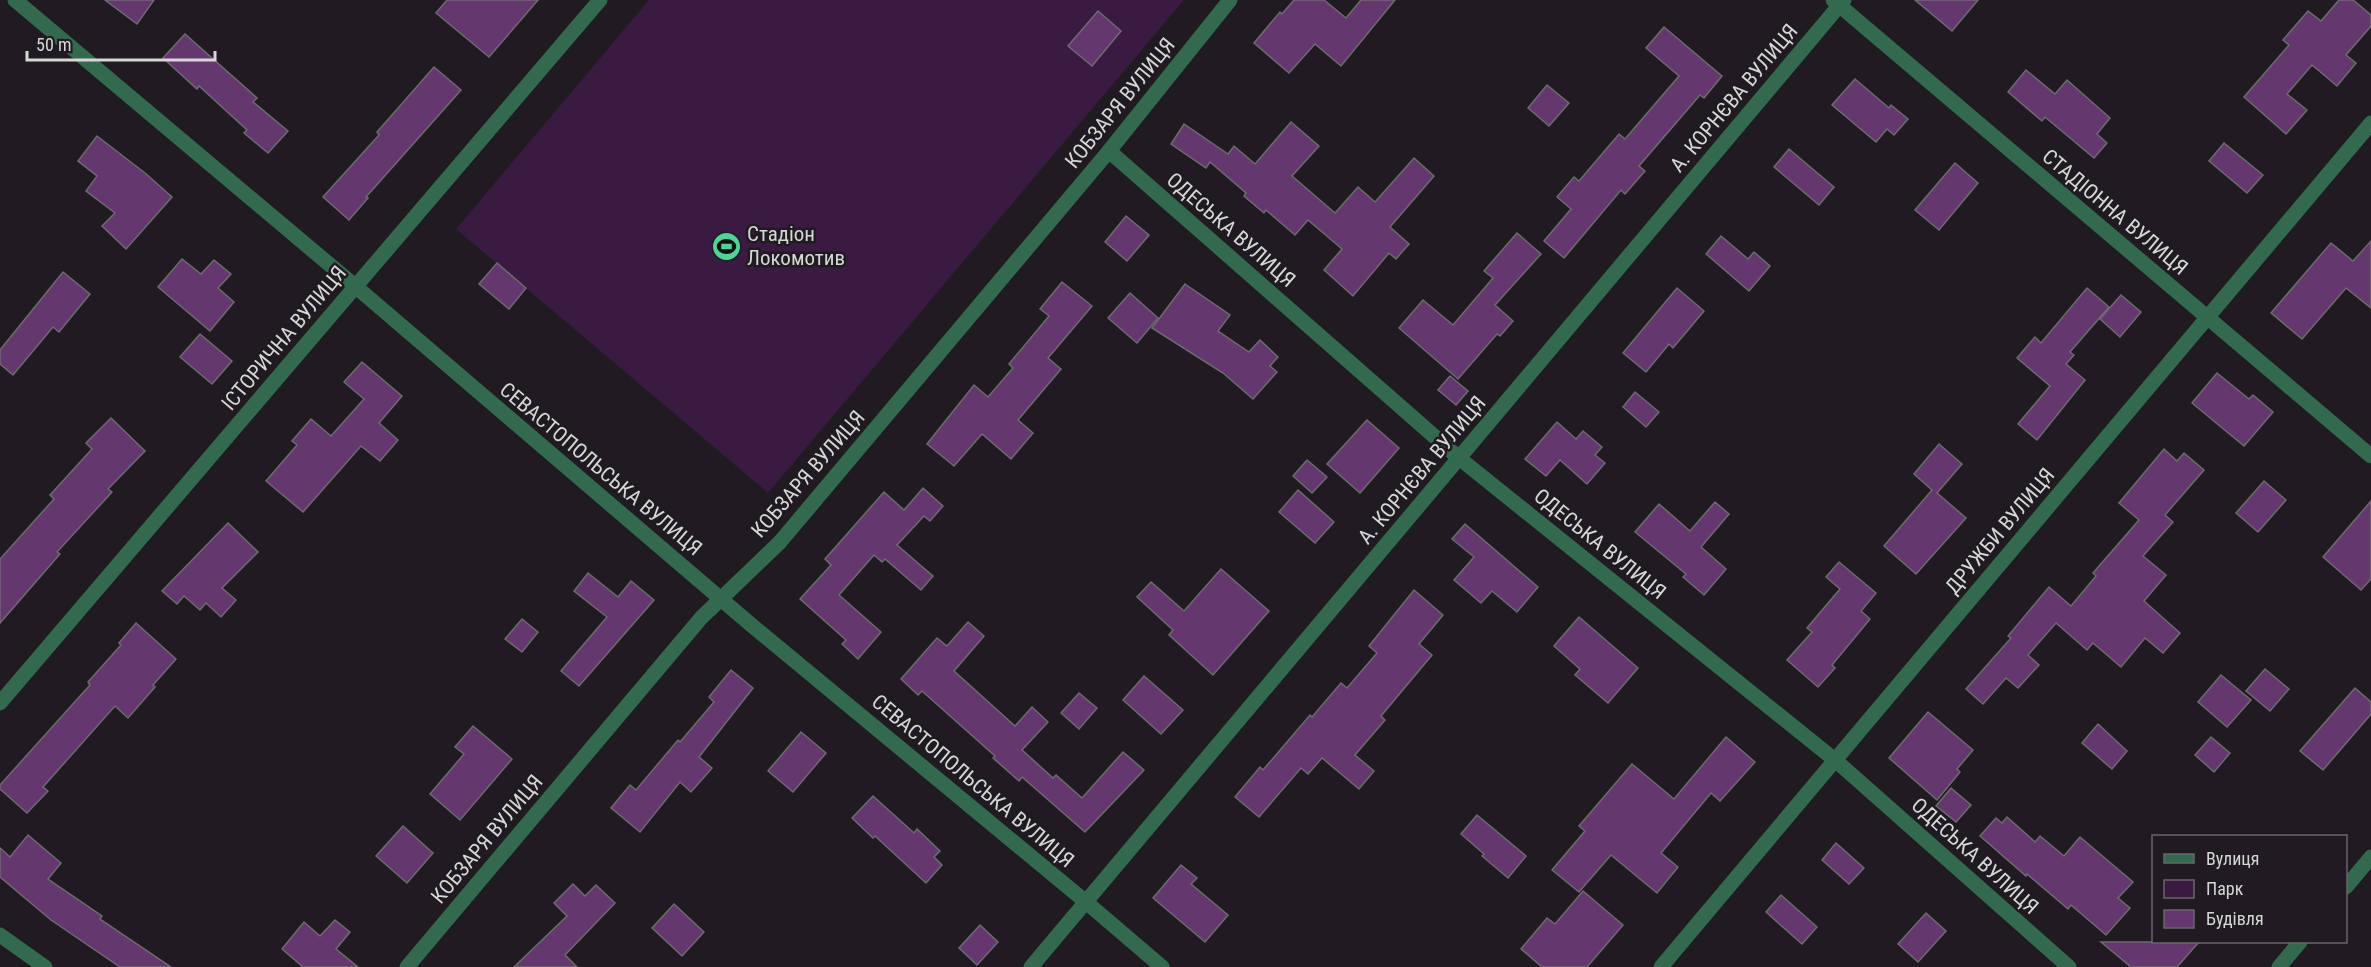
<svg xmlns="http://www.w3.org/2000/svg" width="2371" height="967" font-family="'Roboto Condensed',sans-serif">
<rect width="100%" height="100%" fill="#1f1b21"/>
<path fill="#391a40" d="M649,0H1184L768,493L456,229Z"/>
<g fill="#64376f" stroke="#6f6a71" stroke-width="1.5">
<path d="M105,0H154L137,24Z"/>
<path d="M447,0H538L489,57L436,13Z"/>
<path d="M1294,0H1324L1346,18L1361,0H1395L1341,66L1315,44L1289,73L1254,43L1280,12L1282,14Z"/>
<path d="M1915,0H1978L1952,31Z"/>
<path d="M2339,0H2353L2371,15V26L2346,55L2356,63L2337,86L2312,65L2287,94L2307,110L2286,134L2244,97L2289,45L2283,40L2308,11L2321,21Z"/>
<path d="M1098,11L1121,31L1092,66L1068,46Z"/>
<path d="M1664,27L1722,76L1704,98L1700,95L1639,166L1645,171L1625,194L1621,190L1564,258L1544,241L1571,209L1557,197L1574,177L1579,181L1619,134L1625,139L1679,76L1646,48Z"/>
<path d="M185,34L257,98L253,102L288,131L268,153L244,133L247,130L199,86L197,89L163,58Z"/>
<path d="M434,67L461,90L366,197L368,198L349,220L323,197L379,135L377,132Z"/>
<path d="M2026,70L2055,94L2067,80L2110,118L2097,134L2107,143L2094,158L2045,117L2042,121L2008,92Z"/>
<path d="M1855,79L1889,108L1891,105L1908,119L1894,135L1887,129L1876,142L1832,105Z"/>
<path d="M1547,85L1569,103L1549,126L1528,108Z"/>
<path d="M1291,122L1319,146L1292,176L1335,213L1358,187L1375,202L1414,158L1434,176L1390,227L1409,244L1396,259L1389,253L1353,296L1324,270L1342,249L1308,220L1295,235L1266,210L1264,213L1244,196L1246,193L1210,162L1206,168L1171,144L1184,124L1228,154L1234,146L1255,164Z"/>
<path d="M97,136L145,173L172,197L126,249L102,226L115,213L86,191L97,176L78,161Z"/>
<path d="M2224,143L2263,175L2247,193L2209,161Z"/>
<path d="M1789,149L1834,187L1819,205L1774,167Z"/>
<path d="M1955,163L1978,183L1939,230L1915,210Z"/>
<path d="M1126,216L1149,235L1127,261L1105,242Z"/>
<path d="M1517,233L1541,254L1495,305L1513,321L1500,336L1497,334L1458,379L1399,328L1423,300L1453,325L1493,278L1484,271Z"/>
<path d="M1721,236L1748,259L1754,252L1770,266L1749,291L1706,254Z"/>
<path d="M2371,241V308L2346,288L2302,339L2271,313L2331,243L2353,261Z"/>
<path d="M182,259L201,274L214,260L231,274L218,288L234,302L210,331L158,287Z"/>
<path d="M497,263L526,288L509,309L479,284Z"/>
<path d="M63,272L90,294L59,332L53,327L13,375L0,364V350Z"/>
<path d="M1062,282L1092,306L1048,358L1061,369L1018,420L1033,433L1011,459L982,434L954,466L927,444L974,385L988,397L1013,368L1009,364L1049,316L1040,309Z"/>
<path d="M1185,284L1230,315L1218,331L1249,352L1260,340L1278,357L1270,366L1277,372L1253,399L1223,373L1152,328Z"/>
<path d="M1677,288L1704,311L1673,348L1669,344L1646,372L1623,353Z"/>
<path d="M2087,288L2109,307L2070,352L2074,355L2066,364L2085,380L2037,440L2018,424L2050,386L2017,358L2035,337L2041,343Z"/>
<path d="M1130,293L1158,318L1137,343L1108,318Z"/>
<path d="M2121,295L2141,312L2120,337L2100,319Z"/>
<path d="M200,334L232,361L212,384L180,357Z"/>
<path d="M362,362L402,396L379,423L398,440L380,461L361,446L303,512L266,481L297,445L292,441L311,419L331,436L364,399L344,382Z"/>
<path d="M2217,373L2249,399L2253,395L2273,412L2244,446L2192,403Z"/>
<path d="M1450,376L1468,391L1456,405L1438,390Z"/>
<path d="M1635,392L1659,412L1646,427L1623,407Z"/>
<path d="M111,418L145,451L108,489L112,492L57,552L60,554L0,623V559L54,499L50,495L92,449L86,443Z"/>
<path d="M1367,420L1399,448L1360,493L1327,464Z"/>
<path d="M1557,422L1576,439L1583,431L1602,447L1595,455L1605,463L1587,484L1560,460L1546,476L1525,459Z"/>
<path d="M1939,444L1962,464L1937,493L1966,518L1916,574L1884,546L1932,490L1914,474Z"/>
<path d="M2164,449L2177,461L2184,453L2204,470L2165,515L2173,522L2143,556L2166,575L2144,601L2180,633L2163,653L2145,638L2121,667L2093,643L2087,650L2056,623L2028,655L2039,665L2018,688L2006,678L1983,704L1966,689L2011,638L2008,636L2049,587L2071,606L2096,576L2093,573L2139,520L2119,503Z"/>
<path d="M1307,460L1327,477L1312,493L1293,476Z"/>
<path d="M2264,481L2286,500L2258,532L2236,513Z"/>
<path d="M923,488L943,506L930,521L924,516L897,545L933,576L921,590L885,559L882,562L874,555L839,595L881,632L858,659L842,644L846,640L800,599L831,565L825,559L884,492L904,510Z"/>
<path d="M1298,490L1334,522L1315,543L1279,512Z"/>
<path d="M2371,501V579L2361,590L2323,557Z"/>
<path d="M1715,502L1729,514L1701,547L1726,569L1704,595L1683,577L1686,574L1635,532L1659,504L1690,531Z"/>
<path d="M228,523L258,552L222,588L236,600L221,617L206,603L200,610L184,596L177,604L162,591Z"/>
<path d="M1465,524L1538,587L1517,612L1492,591L1481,603L1454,580L1474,557L1452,539Z"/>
<path d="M1839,562L1876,593L1861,611L1870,619L1832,665L1835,668L1818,687L1787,660L1812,632L1807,628L1840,589L1826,577Z"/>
<path d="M1221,569L1269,611L1213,675L1169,635L1173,630L1137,597L1151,582L1184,611Z"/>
<path d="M588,573L618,597L631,581L654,600L579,686L561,671L607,617L574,591Z"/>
<path d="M1414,590L1443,615L1419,644L1432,655L1381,716L1385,720L1355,755L1374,771L1359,789L1322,758L1308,774L1301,768L1259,817L1235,797L1260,767L1263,770L1310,715L1312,717L1341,683L1347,688L1377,653L1369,646Z"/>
<path d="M1579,617L1638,668L1608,703L1575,675L1580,669L1554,646Z"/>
<path d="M522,619L538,632L522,652L505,639Z"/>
<path d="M968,622L984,636L954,671L1015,726L1032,707L1048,722L1022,750L1053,778L1056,775L1082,798L1123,752L1144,770L1085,832L1022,777L1019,781L993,758L995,756L922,691L918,695L901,679L937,638L947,646Z"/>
<path d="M136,623L176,659L153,685L155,687L128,718L115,706L43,787L48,791L27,813L0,789V785L90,685L88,682L121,645L119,643Z"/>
<path d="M2265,669L2289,689L2270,711L2246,691Z"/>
<path d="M731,670L753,688L699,757L712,768L691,792L680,782L640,832L611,808L630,785L636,790L678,740L680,742L714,702L709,697Z"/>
<path d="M2221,675L2251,700L2227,727L2198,702Z"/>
<path d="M1144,676L1183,710L1161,734L1123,700Z"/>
<path d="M2355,688L2371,702V714L2323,770L2300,751Z"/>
<path d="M1079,693L1097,708L1079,729L1061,713Z"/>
<path d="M1928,712L1973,750L1957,769L1960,772L1937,800L1889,758Z"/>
<path d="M2098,724L2127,751L2112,769L2082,743Z"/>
<path d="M473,726L512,759L460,820L430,794L464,754L455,747Z"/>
<path d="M801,732L826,753L793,792L768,771Z"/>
<path d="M1726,737L1755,762L1720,801L1711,793L1661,853L1678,867L1657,893L1611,855L1579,892L1552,870L1585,831L1579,826L1632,764L1674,799Z"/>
<path d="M2211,737L2230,753L2214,772L2195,755Z"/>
<path d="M1951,788L1971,805L1956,822L1936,806Z"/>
<path d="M873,796L914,833L917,829L940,851L934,857L942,865L926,883L875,836L873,838L852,818Z"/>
<path d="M1477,815L1526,856L1508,878L1482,856L1484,854L1461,834Z"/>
<path d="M2007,817L2035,842L2040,836L2064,856L2080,837L2133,882L2118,898L2130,908L2106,935L2071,905L2068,909L2027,874L2026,876L1980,836L1996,818L2002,823Z"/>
<path d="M403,826L433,853L407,883L376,856Z"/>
<path d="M28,835L61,863L48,879L102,916L100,919L171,967H120L51,920L0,877V848L10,857Z"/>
<path d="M1836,843L1864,868L1849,884L1822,860Z"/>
<path d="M1181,865L1197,878L1191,884L1228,915L1205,942L1153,898Z"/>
<path d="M573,884L585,896L596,885L615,903L565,955L577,967H514L567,916L554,903Z"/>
<path d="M1583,891L1623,925L1587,967H1542L1521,949L1547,918L1555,924Z"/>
<path d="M1781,895L1817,927L1802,944L1766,912Z"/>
<path d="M674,904L704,932L682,956L652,928Z"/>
<path d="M1926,913L1946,931L1918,962L1898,944Z"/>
<path d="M335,920L350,932L336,949L358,967H303L282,949L304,922L320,936Z"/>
<path d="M980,925L998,942L977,965L959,948Z"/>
<path d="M2101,942H2199L2177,967H2131Z"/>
</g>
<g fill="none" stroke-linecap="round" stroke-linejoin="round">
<g stroke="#336a4f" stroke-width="15">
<path d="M15,0L355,286L749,623L1086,902L1162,967"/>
<path d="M1833,0L2371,456"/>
<path d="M1109,151L1459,458L1835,760L2069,967"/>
<path d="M0,703L600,0"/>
<path d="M2346,887L2371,857"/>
<path d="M0,935L45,967"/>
<path d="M407,967L701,618L780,542L1109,151L1230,0"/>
<path d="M1031,967L1844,0"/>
<path d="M1661,967L2371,123"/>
<path d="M2279,967L2300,942"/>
</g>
</g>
<defs>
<symbol id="stadium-disc" viewBox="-11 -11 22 22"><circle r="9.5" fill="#50d398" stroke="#1f1b21"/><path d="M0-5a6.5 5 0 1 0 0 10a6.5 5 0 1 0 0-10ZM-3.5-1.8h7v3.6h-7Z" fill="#111"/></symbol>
</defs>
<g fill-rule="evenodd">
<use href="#stadium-disc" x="710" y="230" width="33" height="33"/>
</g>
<g text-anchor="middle" stroke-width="5" stroke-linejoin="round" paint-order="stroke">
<g font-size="21" fill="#d9d6da" stroke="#1f1b21">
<text transform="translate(1734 98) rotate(-50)" y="7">А. КОРНЄВА ВУЛИЦЯ</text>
<text transform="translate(1120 103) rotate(-51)" y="7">КОБЗАРЯ ВУЛИЦЯ</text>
<text transform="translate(2115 212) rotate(40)" y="7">СТАДІОННА ВУЛИЦЯ</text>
<text transform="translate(1231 230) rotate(41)" y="7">ОДЕСЬКА ВУЛИЦЯ</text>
<text transform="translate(284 338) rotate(-50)" y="7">ІСТОРИЧНА ВУЛИЦЯ</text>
<text transform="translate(601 469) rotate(40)" y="7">СЕВАСТОПОЛЬСЬКА ВУЛИЦЯ</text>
<text transform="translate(1422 470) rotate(-50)" y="7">А. КОРНЄВА ВУЛИЦЯ</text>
<text transform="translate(808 474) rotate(-49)" y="7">КОБЗАРЯ ВУЛИЦЯ</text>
<text transform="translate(2000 531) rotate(-50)" y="7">ДРУЖБИ ВУЛИЦЯ</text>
<text transform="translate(1600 544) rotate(39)" y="7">ОДЕСЬКА ВУЛИЦЯ</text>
<text transform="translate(973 781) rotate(40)" y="7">СЕВАСТОПОЛЬСЬКА ВУЛИЦЯ</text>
<text transform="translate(487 839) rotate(-50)" y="7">КОБЗАРЯ ВУЛИЦЯ</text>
<text transform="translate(1975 856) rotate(42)" y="7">ОДЕСЬКА ВУЛИЦЯ</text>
</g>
<g font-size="21" fill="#d9d6da" stroke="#1f1b21" text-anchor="start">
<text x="747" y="241">Стадіон<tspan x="747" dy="24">Локомотив</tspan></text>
</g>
</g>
<rect x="2152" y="835" width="195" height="108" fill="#1f1b21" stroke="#69666b" stroke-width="1.5"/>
<rect x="2164" y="854" width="30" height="9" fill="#336a4f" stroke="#69666b" stroke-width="1.5"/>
<text x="2206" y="865" font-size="18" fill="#d9d6da">Вулиця</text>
<rect x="2164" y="880" width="30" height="18" fill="#391a40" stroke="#69666b" stroke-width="1.5"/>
<text x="2206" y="895" font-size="18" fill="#d9d6da">Парк</text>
<rect x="2164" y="910" width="30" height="18" fill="#64376f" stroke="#69666b" stroke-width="1.5"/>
<text x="2206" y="925" font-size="18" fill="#d9d6da">Будівля</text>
<path d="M27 51v9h188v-9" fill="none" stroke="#d9d6da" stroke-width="3"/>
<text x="36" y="51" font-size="18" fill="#d9d6da" stroke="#1f1b21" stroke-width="4.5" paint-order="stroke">50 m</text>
</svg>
